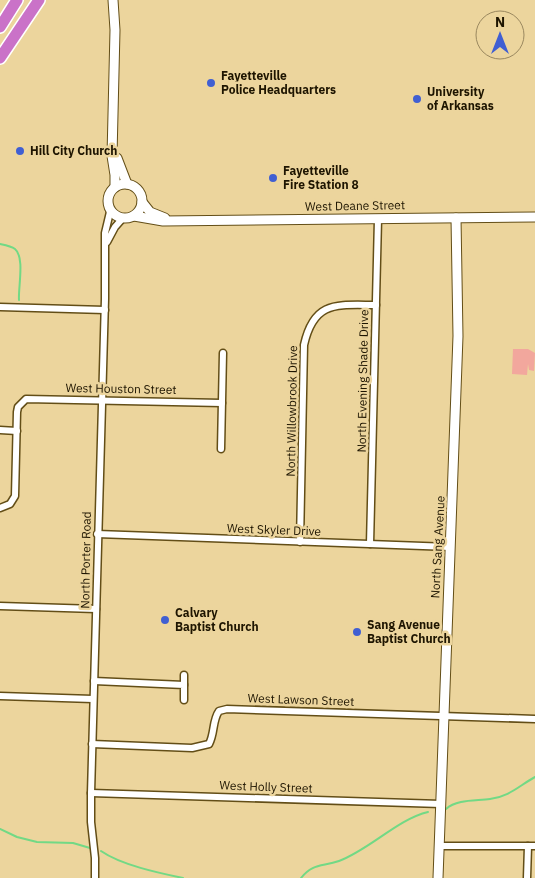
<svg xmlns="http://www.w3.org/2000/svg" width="535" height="878" font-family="'IBM Plex Sans',sans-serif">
<rect width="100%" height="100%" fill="#ecd59d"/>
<path fill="#f2a79d" d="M513,349H528L535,353L534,371L529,370L528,364L527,375L512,374Z"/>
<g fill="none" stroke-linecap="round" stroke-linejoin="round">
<g stroke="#72d985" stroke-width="2">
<path d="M0,244C5,245 11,246 15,249C25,257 18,288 19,300"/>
<path d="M446,809C457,799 476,801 490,799C509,797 520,785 535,777"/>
<path d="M0,829L17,837L37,842L73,843L90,848"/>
<path d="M101,851C121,865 159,873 183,878"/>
<path d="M301,878C313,863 322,867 339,861C369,850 398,819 428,812"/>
</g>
<defs>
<g id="street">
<path d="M107,242L115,227L123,218"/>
<path d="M0,307L105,310"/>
<path d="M0,430L17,431"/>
<path d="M221,449L223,353"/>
<path d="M0,508L10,504L15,496L17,412L18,407L26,399L222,403"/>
<path d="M97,534L450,547"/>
<path d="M300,542L304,345C314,300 337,305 376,305"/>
<path d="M370,544L378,219"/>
<path d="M0,606L96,609"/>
<path d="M94,681L184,685V700"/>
<path d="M184,685V675"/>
<path d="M0,696L93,699"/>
<path d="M92,744L192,748L209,744C215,733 212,721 219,711L227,709L535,719"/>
<path d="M91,793L441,804"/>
<path d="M439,846H535"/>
<path d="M95,878V858L91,822V793L105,299V233L110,212"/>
<path d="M527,878L528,846"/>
</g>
<g id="secondary">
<path d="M113,0L115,30L112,156L115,175V187"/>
<path d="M117,158L127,184"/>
<circle cx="125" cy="201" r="17"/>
<path d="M142,202L150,212L165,218"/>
<path d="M134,216L163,221L535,217"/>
<path d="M438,878L458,336L456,218"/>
</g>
<g id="highway">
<path d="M0,27L17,0"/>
<path d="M0,58L39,0"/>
</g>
</defs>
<use href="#street" stroke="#634e17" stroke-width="9"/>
<use href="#secondary" stroke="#634e17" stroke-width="11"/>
<use href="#highway" stroke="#fff" stroke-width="14"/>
<use href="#street" stroke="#fff" stroke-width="6"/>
<use href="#secondary" stroke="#fff" stroke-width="9"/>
<use href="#highway" stroke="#ca72c8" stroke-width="11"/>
</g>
<g fill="#405fd2" stroke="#ecd59d" stroke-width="2">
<circle cx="211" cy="83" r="5"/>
<circle cx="417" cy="99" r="5"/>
<circle cx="20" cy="151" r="5"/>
<circle cx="273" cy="178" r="5"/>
<circle cx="165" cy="620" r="5"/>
<circle cx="357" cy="632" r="5"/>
</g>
<g text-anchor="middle" stroke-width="5" stroke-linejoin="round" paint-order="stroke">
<g font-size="12" font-weight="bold" fill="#1e1501" stroke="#ecd59d" text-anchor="start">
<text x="221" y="80">Fayetteville<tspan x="221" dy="14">Police Headquarters</tspan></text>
<text x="427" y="96">University<tspan x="427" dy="14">of Arkansas</tspan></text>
<text x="30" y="155">Hill City Church</text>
<text x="283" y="175">Fayetteville<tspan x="283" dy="14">Fire Station 8</tspan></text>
<text x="175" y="617">Calvary<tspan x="175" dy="14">Baptist Church</tspan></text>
<text x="367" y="629">Sang Avenue<tspan x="367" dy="14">Baptist Church</tspan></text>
</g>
<g font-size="12" fill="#1e1501" stroke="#ecd59d">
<text transform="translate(355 206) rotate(-1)" y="4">West Deane Street</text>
<text transform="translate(363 381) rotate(-89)" y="4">North Evening Shade Drive</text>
<text transform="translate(121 389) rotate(1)" y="4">West Houston Street</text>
<text transform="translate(292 411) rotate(-89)" y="4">North Willowbrook Drive</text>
<text transform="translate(274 530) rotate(2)" y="4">West Skyler Drive</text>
<text transform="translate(438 547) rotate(-87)" y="4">North Sang Avenue</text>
<text transform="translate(86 560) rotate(-89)" y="4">North Porter Road</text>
<text transform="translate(301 700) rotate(2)" y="4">West Lawson Street</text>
<text transform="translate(266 787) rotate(2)" y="4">West Holly Street</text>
</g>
</g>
<g transform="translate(500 35)"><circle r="24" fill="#ecd59d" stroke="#9a885f"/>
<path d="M0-4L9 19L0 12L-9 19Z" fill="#405fd2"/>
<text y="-8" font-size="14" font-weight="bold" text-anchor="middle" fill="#1e1501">N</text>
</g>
</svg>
